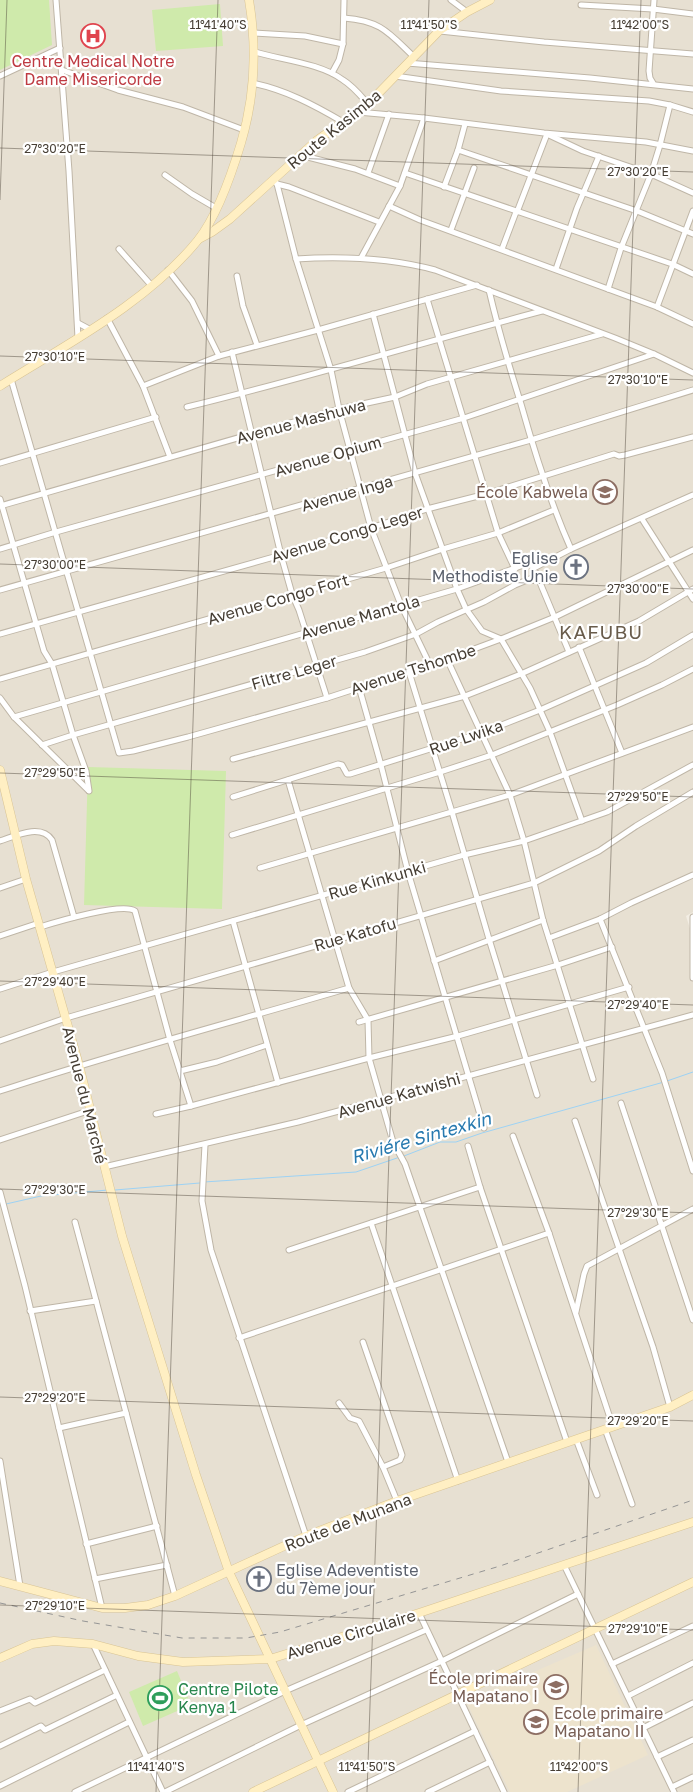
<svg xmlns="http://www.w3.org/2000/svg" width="693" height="1792" font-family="'Golos Text',sans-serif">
<rect width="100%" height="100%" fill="#f3eee4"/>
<path fill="#e7e0d2" d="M0,0H693V912L686,916L693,938V1792H0Z"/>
<path fill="#ede3cd" d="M596,1645L648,1755L567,1792H510L466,1701Z"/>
<g fill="#cfeaab">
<path d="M0,0H49L52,45L0,70Z"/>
<path d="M220,4L223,46L156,51L152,10Z"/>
<path d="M88,767L226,771L222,909L84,905Z"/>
<path d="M177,1671L191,1705L143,1726L129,1692Z"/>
</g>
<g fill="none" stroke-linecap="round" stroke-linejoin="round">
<g stroke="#9dd2f4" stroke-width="1">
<path d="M667,1081L693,1072"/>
<path d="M404,1156L440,1142H456L482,1133L664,1082"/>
<path d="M204,1182L356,1172L400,1157"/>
<path d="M115,1190L200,1183"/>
<path d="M6,1204L41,1196L108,1190"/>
</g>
<defs>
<g id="street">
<path d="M56,0L69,171L78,338"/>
<path d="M451,0L467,12"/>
<path d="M581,5L653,9L693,14"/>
<path d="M344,18C381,21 388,32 413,56"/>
<path d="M440,31L544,42L693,54"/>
<path d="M253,33L305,36L343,44"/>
<path d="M255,52C282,60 320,63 343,80C353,86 361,96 368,104"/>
<path d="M407,63L590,78L693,89"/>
<path d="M62,70L118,90L183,107L244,130"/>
<path d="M332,73L339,60L343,44L344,0"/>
<path d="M0,76L60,48"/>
<path d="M395,76L501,91L649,101L670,105L693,112"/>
<path d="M252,83C286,90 314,105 343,122"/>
<path d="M653,83L650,78L649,71L654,0"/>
<path d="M358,112L424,118L544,133L646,142L693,151"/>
<path d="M549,135L583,151L651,174L693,193"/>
<path d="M458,150L637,211L693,234"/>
<path d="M300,155L355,169L400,186"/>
<path d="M368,173L389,114"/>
<path d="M405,173L672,264L693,274"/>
<path d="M165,175L192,194L216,208"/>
<path d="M274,180L277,184L296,259L331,370L339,409L371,528L401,605L430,665"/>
<path d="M277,184L289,187L379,222"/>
<path d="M444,187L458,150L465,124"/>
<path d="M389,206L420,220L657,307L693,324"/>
<path d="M517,212L547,134"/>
<path d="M451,230L474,168"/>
<path d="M119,249L151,285"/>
<path d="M502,249L516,212"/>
<path d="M361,258L400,186L424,118"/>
<path d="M296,259C343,256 390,258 435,270L615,338L654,354L693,373"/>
<path d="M556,269L577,208L599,156"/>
<path d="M168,270L192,301L219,356"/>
<path d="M237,276L243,306L257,345"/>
<path d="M608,289L621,248L651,174L660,145L670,105"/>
<path d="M489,290C498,329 509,366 521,404C535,454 550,502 571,549"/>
<path d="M427,299L498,533L515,569"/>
<path d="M657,307L693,211"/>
<path d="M373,314L415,473L457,589L466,609L482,631L501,639L530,688L550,732L582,821"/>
<path d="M107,318L143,386L170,457"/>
<path d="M78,323L91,330"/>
<path d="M232,352L281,555L292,594L299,610L327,698"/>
<path d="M11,379L119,753L133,751L188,737L327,698L447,659L501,639L555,617L693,550"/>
<path d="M143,386L219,356L318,330L477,285"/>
<path d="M187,407C306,378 424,342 542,311"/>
<path d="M0,463L156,417"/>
<path d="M0,499L44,651L52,664L73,735L86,771L89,791"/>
<path d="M0,506L339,409L395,397L427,384L602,334"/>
<path d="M642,519L693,599"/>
<path d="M0,549L56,532L464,418L654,354"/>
<path d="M536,573L569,652"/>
<path d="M0,590L531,440L693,390"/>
<path d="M0,634L281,555L371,528L427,509L486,494L614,454L619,456L625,455L693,437"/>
<path d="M579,647L622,753"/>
<path d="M447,659L510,795L524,841L543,920L593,1079"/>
<path d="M409,672L452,812L489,939L537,1095"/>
<path d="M0,679L386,568L443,549L498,533L554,510"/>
<path d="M359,687L381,765L408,872L484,1128"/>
<path d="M0,698L14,717L88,790"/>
<path d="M14,717L457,589L529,563L534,568L571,549L693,495"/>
<path d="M42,745L73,735L365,652L416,634L438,622L484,602L515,585L537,576"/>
<path d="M233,759L465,696L521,674L639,621L693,589"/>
<path d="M288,780L349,988L368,1020L369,1058L393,1142L405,1164L508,1462"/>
<path d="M233,797L338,764L342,765L347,774H350L481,733L540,710L646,663L693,635"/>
<path d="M232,835L440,772L492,755L617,705L662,685L693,669"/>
<path d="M0,841C15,836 41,823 52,840L74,917"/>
<path d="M260,868L510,795L693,727"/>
<path d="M0,888L26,879"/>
<path d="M693,917V978"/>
<path d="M600,919L662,1073L693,1171"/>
<path d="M233,921L278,1083"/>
<path d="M40,927C56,922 123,902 135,911L170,1040L191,1106"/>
<path d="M0,936L39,923"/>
<path d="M549,938L600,919L631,903L693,875"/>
<path d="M434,961L543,920"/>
<path d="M0,989L53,972L355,886L464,855L524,841L607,812L693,765"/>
<path d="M359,1022L558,965L612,947"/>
<path d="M0,1041L66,1018L534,883L599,851L636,826L693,792"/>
<path d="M180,1071L217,1062L267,1045"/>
<path d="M0,1091C115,1053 233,1022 349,988"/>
<path d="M621,1103L693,1320"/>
<path d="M156,1114L191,1106L369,1058L458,1036L629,987"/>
<path d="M575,1121L653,1347L670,1407"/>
<path d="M513,1136L549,1233L613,1427"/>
<path d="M0,1140L91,1110"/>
<path d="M205,1145L202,1201L211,1250L306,1536"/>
<path d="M468,1146L480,1187L567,1442"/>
<path d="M104,1167L298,1122L693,1015"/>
<path d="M0,1192L25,1286L102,1608"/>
<path d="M75,1222L175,1596"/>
<path d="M371,1223L458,1481"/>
<path d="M289,1250L480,1187"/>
<path d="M30,1311L96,1301"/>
<path d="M576,1312L584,1274L587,1266L693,1209"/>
<path d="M239,1338L549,1233"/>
<path d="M363,1342L402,1455L400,1460L383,1467"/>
<path d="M339,1403L350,1418L359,1421L383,1467L397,1501"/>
<path d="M59,1428L126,1413"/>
<path d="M605,1429L632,1504"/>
<path d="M576,1439L597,1495"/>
<path d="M0,1461L20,1586"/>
<path d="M86,1544L157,1526"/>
<path d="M564,1565L674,1792"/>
<path d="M95,1579L167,1565"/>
<path d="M419,1613L504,1792"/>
<path d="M93,1644L163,1792"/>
<path d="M612,1664L693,1626"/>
<path d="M628,1696L693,1663"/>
<path d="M0,1711L30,1699L35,1703L105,1670"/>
<path d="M643,1728L693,1703"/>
<path d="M0,1746L41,1726L45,1730L115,1696"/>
<path d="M657,1757L693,1740"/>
<path d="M0,1786L129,1722"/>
<path d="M672,1787L693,1777"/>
<path d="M75,1792L285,1691L426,1630"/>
<path d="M165,1792L301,1725L442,1661L578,1594"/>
<path d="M348,1792L475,1731"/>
<path d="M428,1792L490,1762"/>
</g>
<g id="secondary">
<path d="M199,239L212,232L230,219L316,141L368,104L439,31L467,12L490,0"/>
<path d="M0,386C67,344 147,303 198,240C217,216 232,173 241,143C255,96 257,48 249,0"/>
<path d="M0,770L26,879L79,1065L122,1236L196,1475L229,1572L333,1792"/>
<path d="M0,1581L102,1608H125L148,1605L175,1596L306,1536L397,1501L670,1407L693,1395"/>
<path d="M0,1658L32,1644L54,1641L93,1644L138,1656L183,1662L270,1659L419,1613L693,1522"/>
<path d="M253,1792L693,1582"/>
</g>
</defs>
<use href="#street" stroke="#bfb6a7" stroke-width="7"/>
<use href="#secondary" stroke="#d9c494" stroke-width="9"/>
<use href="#street" stroke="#fff" stroke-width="5"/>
<use href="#secondary" stroke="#ffefc3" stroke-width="8"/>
<path stroke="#959595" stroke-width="1" stroke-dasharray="6 6" stroke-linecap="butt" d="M0,1603L83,1621L182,1638H246L280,1632L500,1566L693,1500"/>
</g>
<path fill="none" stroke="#463e34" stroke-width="1" stroke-opacity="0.45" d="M0,148L693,172M0,200L7,0M0,356L693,380M0,564L693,589M0,773L693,797M0,981L693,1005M0,1189L693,1213M0,1397L693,1421M0,1605L693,1630M156,1792L218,0M367,1792L429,0M578,1792L641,0"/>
<defs>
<symbol id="hospital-ring" viewBox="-11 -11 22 22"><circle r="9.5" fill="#fff" stroke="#e0444e" stroke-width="1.5"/><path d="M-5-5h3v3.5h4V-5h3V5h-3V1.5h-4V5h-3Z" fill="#e0444e"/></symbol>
<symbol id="school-ring" viewBox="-11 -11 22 22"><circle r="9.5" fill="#fff" stroke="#8d6e63" stroke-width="1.5"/><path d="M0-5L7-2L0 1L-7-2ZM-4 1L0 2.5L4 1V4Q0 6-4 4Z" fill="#8d6e63"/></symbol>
<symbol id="church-ring" viewBox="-11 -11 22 22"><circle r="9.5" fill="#fff" stroke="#6b7280" stroke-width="1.5"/><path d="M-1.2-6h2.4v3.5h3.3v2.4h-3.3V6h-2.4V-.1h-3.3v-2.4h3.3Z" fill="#6b7280"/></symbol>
<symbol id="stadium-ring" viewBox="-11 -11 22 22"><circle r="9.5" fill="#fff" stroke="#2e9e5b" stroke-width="1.5"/><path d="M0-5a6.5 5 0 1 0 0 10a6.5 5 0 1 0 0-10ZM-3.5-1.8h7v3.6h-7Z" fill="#2e9e5b"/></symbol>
</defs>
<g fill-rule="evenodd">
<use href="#hospital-ring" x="79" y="22" width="28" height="28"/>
<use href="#school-ring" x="591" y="478" width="28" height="28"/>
<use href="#church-ring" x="562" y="553" width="28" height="28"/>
<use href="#church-ring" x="245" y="1565" width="28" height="28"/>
<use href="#school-ring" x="542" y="1673" width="28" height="28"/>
<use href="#stadium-ring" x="146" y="1684" width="28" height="28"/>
<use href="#school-ring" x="522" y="1708" width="28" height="28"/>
</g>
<g text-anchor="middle" stroke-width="4.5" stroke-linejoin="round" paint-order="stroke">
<g font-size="16" fill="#be3a42" stroke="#fff">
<text x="93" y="67">Centre Medical Notre<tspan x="93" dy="18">Dame Misericorde</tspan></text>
</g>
<g font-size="16" fill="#463e34" stroke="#fff">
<text transform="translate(334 129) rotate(-39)" y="6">Route Kasimba</text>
<text transform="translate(301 421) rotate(-15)" y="6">Avenue Mashuwa</text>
<text transform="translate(328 456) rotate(-16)" y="6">Avenue Opium</text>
<text transform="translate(347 493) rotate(-16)" y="6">Avenue Inga</text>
<text transform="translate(347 534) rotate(-17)" y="6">Avenue Congo Leger</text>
<text transform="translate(278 599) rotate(-16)" y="6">Avenue Congo Fort</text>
<text transform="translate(360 617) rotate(-16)" y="6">Avenue Mantola</text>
<text transform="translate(413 669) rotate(-18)" y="6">Avenue Tshombe</text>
<text transform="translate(294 672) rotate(-16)" y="6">Filtre Leger</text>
<text transform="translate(466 737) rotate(-19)" y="6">Rue Lwika</text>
<text transform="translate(377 880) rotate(-16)" y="6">Rue Kinkunki</text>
<text transform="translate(355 934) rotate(-16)" y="6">Rue Katofu</text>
<text transform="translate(85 1095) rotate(76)" y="6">Avenue du Marché</text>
<text transform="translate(399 1095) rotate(-16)" y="6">Avenue Katwishi</text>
<text transform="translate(348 1522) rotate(-21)" y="6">Route de Munana</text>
<text transform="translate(351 1634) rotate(-17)" y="6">Avenue Circulaire</text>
</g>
<g font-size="16" fill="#785e54" stroke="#fff" text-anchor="end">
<text x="588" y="498">École Kabwela</text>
<text x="538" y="1684">École primaire<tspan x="538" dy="18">Mapatano I</tspan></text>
<text x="554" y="1719" text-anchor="start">Ecole primaire<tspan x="554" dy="18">Mapatano II</tspan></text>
</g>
<g font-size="16" fill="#5b616d" stroke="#fff" text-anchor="end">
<text x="558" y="564">Eglise<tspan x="558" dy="18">Methodiste Unie</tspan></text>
<text x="276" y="1576" text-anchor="start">Eglise Adeventiste<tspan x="276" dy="18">du 7ème jour</tspan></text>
</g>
<g font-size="16" fill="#27864d" stroke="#fff" text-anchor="start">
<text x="178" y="1695">Centre Pilote<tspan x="178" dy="18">Kenya 1</tspan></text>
</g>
<g font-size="18" font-style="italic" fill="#2779af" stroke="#fff">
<text transform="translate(421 1138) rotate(-16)" y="6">Riviére Sintexkin</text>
</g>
<g font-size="19" letter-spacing="1" fill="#695c4b" stroke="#fff">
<text x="601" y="639">KAFUBU</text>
</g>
</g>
<g font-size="12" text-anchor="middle" fill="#463e34" stroke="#fff" stroke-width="4.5" stroke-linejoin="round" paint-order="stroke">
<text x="218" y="29">11°41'40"S</text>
<text x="429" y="29">11°41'50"S</text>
<text x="640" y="29">11°42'00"S</text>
<text x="55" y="153">27°30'20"E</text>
<text x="638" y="176">27°30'20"E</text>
<text x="55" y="361">27°30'10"E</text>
<text x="638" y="384">27°30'10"E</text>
<text x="55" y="569">27°30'00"E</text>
<text x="638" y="593">27°30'00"E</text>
<text x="55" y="777">27°29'50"E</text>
<text x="638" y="801">27°29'50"E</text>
<text x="55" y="986">27°29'40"E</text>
<text x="638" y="1009">27°29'40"E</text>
<text x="55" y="1194">27°29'30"E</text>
<text x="638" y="1217">27°29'30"E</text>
<text x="55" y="1402">27°29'20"E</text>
<text x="638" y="1425">27°29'20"E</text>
<text x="55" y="1610">27°29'10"E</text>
<text x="638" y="1633">27°29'10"E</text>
<text x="156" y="1771">11°41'40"S</text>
<text x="367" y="1771">11°41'50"S</text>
<text x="579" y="1771">11°42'00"S</text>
</g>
</svg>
